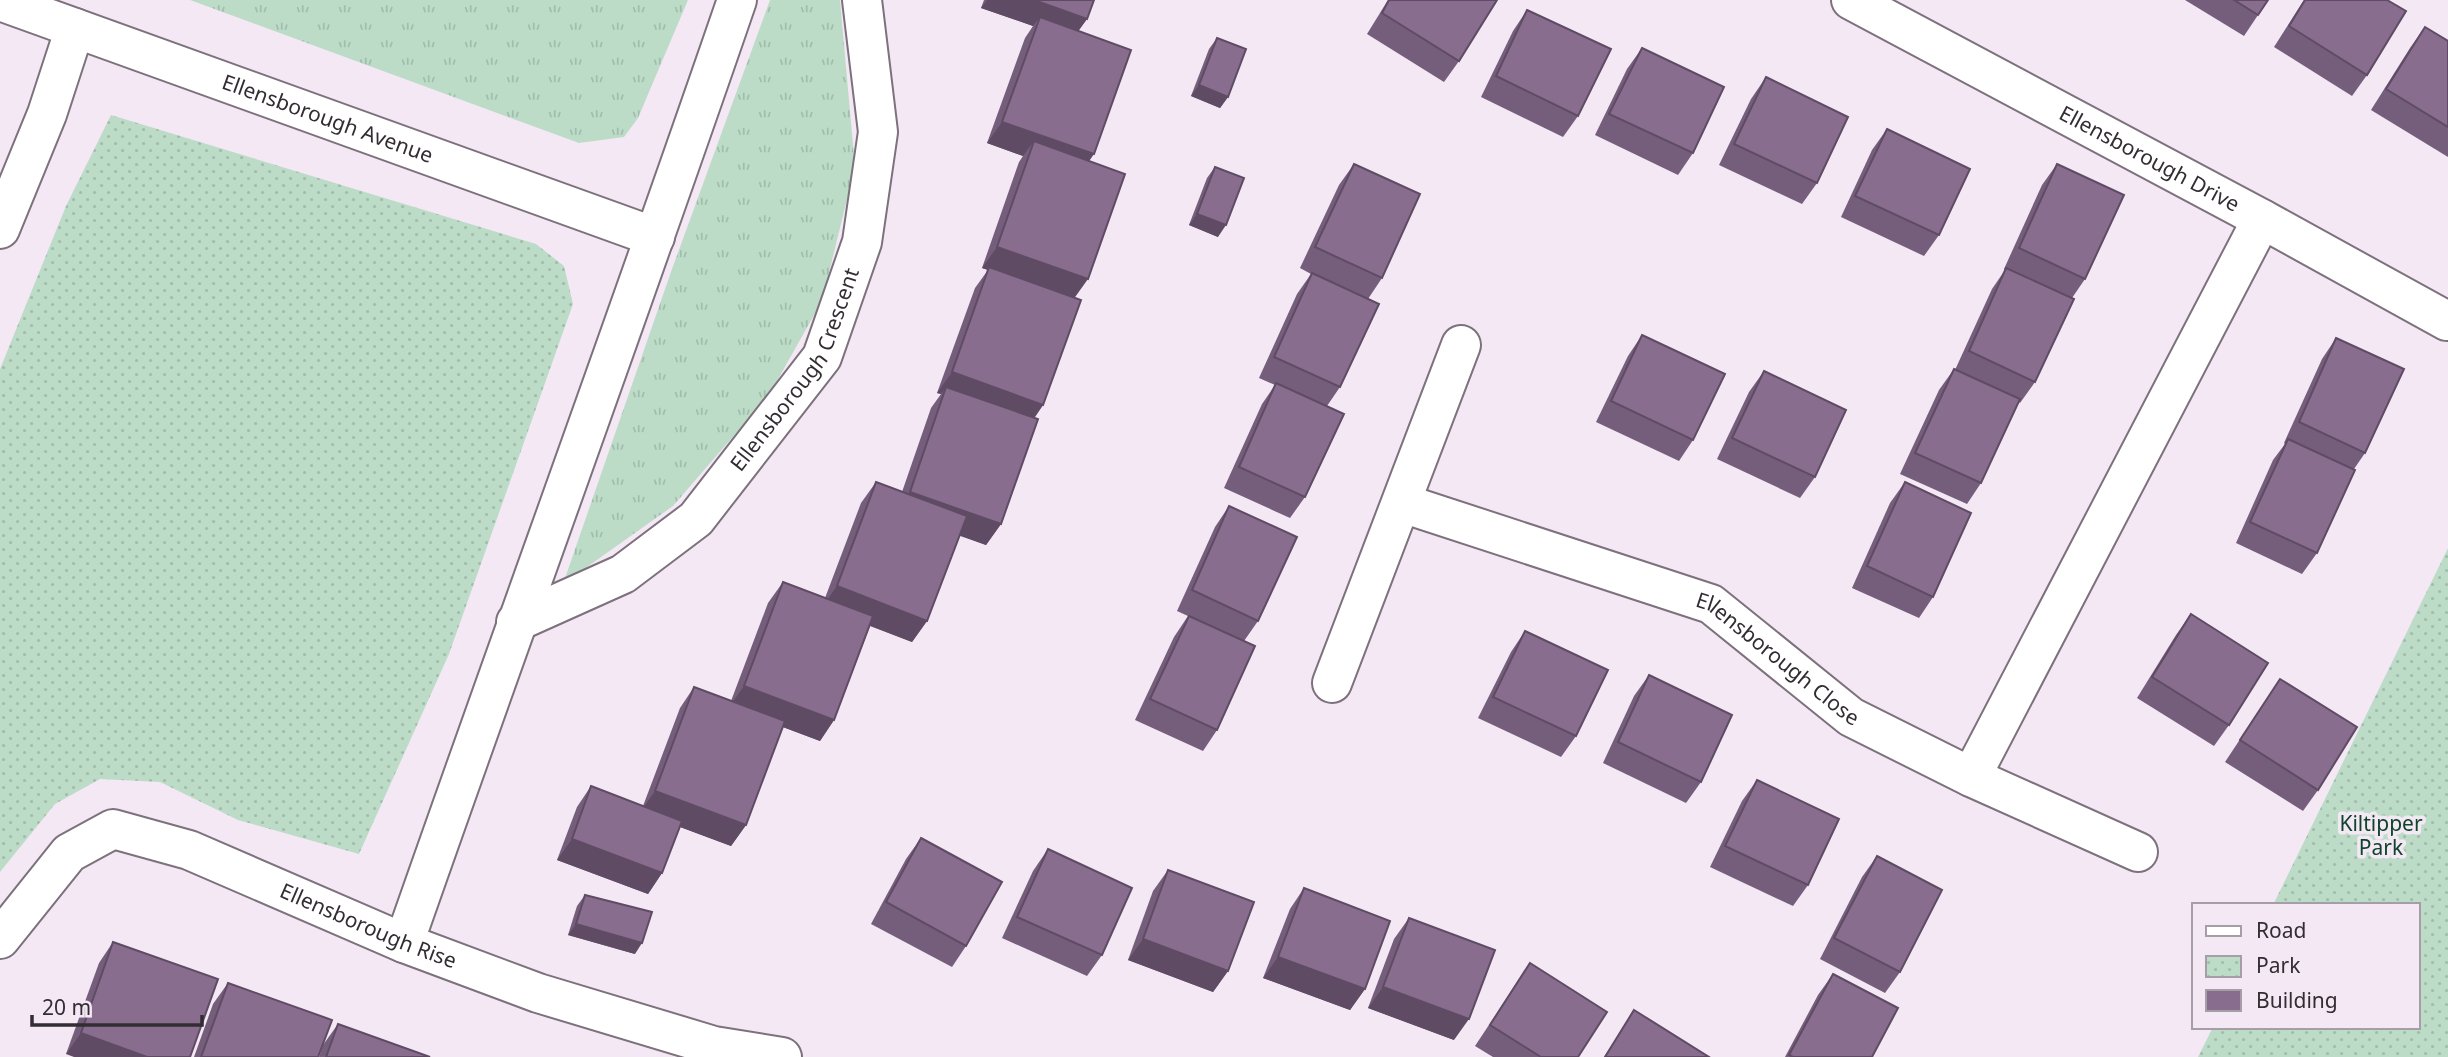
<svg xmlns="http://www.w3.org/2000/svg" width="2448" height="1057" font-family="'Noto Sans',sans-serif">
<defs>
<pattern id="grass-tufts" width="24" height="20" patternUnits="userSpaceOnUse" patternTransform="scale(1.75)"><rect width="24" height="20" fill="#bcdcc8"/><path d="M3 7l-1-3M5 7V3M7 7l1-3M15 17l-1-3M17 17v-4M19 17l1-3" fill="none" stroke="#a2bdac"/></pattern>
<pattern id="park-dots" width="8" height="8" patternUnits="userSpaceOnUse" patternTransform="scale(1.75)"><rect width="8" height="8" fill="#bcdcc8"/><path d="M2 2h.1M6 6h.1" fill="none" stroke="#a2bdac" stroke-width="1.8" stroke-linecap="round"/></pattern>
</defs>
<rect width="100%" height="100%" fill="#f4e8f5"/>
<g fill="url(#grass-tufts)">
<path d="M190,0H688L638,118L624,137L579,143Z"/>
<path d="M770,0H840L855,167L822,301L769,395L673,506L563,584L672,269Z"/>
</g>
<g fill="url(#park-dots)">
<path d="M111,115L536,244L564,266L573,304L449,654L359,854L238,820L160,782L100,779L55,804L0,872V369L66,206Z"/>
<path d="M2448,548V1057H2198L2213,1027H2418V905H2273Z"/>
</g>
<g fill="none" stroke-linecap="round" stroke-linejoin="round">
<defs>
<g id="minor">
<path id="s1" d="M1851,0L2262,219L2447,321"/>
<path id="s2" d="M0,1L655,237"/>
<path d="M0,229L47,114L75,28"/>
<path id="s3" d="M1402,503L1711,604L1851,717L1971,777L2138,852"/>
<path id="s4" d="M516,622L623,574L696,519L822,357L862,242L878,132L862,0"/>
<path d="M1332,683L1461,345"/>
<path d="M1971,777L2262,219"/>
<path id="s5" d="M0,939L69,853L113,829L189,850L404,943L538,993L714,1046L782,1057"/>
<path d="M404,943C514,628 629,315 737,0"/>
</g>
</defs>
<use href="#minor" stroke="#7c717c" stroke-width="42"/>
<use href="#minor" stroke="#fff" stroke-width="38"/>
</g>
<g fill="#755e7b">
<path d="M984,0H1094L1087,19L1078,31L1089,161L1074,298L1043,405L1034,418L1001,524L986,545L959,535L927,621L912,642L870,626L834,720L820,741L783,727L746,825L731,846L680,827L662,873L648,894L557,860L577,807L591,786L643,806L680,708L694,687L731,701L768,603L783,582L825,598L861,503L876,482L902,492L931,408L941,394L937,393L975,288L988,270L982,268L1019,162L1023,156L987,143L1025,38L1033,26L981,8Z"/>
<path d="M1388,0H1497L1459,61L1444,82L1367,34Z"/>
<path d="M2185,0H2268L2244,36Z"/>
<path d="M2304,0H2387L2367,75L2352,96L2274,47Z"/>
<path d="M1527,10L1578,116L1563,137L1481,97L1513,31Z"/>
<path d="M2425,27L2448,41V157L2371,110L2410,48Z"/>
<path d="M1217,38L1228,97L1220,108L1191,96L1209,49Z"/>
<path d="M1642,48L1693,153L1678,175L1595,135L1627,69Z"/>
<path d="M1766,77L1817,183L1802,204L1719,165L1751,99Z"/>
<path d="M1887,129L1939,235L1924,256L1841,217L1872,150Z"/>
<path d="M1354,164L1382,278L1368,299L1340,387L1327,406L1305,497L1290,518L1224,488L1262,404L1275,385L1259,378L1297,294L1311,274L1300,268L1339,185Z"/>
<path d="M2057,164L2085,279L2072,298L2035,382L2020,403L2019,402L1981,483L1967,504L1900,474L1939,390L1954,369L1955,370L1992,289L2005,270L2004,269L2042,185Z"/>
<path d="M1215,167L1218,237L1189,225L1207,178Z"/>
<path d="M1642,335L1693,440L1679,461L1596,422L1628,356Z"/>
<path d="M2336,338L2365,453L2354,469L2317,553L2302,574L2236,543L2273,460L2285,444L2284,443L2322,359Z"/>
<path d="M1764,371L1815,477L1800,498L1717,459L1749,392Z"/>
<path d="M1905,482L1933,597L1919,618L1852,588L1890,503Z"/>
<path d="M1229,506L1258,621L1244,641L1217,730L1203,751L1135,720L1174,637L1188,616L1177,611L1215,527Z"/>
<path d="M2191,614L2229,725L2214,746L2137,698L2176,635Z"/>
<path d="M1525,631L1576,736L1561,757L1478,718L1511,652Z"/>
<path d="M1649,675L1701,782L1686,803L1603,763L1634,696Z"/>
<path d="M2280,679L2318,790L2303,811L2225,762Z"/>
<path d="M1757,780L1808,885L1793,906L1710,867L1742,801Z"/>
<path d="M921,838L966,946L952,967L871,924L906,859Z"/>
<path d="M1048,849L1102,955L1087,976L1002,938L1033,871Z"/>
<path d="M1877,856L1900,972L1885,993L1820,959L1862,877Z"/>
<path d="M1168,870L1228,971L1213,992L1128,960L1153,891Z"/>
<path d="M1304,888L1365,989L1350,1010L1263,978L1290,909Z"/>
<path d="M585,895L635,954L568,935L577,906Z"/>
<path d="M1409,918L1454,1040L1368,1008L1394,939Z"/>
<path d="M113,942L190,1057L66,1054L99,963Z"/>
<path d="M1530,963L1578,1057H1493L1475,1046Z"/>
<path d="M1833,974L1872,1057H1785L1818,995Z"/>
<path d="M228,983L318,1057H194L213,1004Z"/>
<path d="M1634,1010L1709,1057H1604Z"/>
<path d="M338,1024L430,1057H319L323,1045Z"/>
</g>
<g fill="#5f4c64">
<path d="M987,0H1034L1087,19L1072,40L1040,17L1033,26L981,8Z"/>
<path d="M1199,85L1228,97L1220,108L1191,96Z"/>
<path d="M1002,122L1094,154L1079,176L1034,141L1023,156L987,143Z"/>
<path d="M1197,214L1226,225L1218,237L1189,225Z"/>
<path d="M997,247L1088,279L1073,300L989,267L988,270L982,268Z"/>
<path d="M952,372L1043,405L1029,426L946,387L941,394L937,393Z"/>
<path d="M910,492L1001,524L986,545L895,513Z"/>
<path d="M837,586L927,621L912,642L822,607Z"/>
<path d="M744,686L834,720L820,741L729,707Z"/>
<path d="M655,791L746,825L731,846L640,812Z"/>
<path d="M572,839L662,873L648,894L557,860Z"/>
<path d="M576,924L642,943L635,954L568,935Z"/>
<path d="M1143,939L1228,971L1213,992L1128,960Z"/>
<path d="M1278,957L1365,989L1350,1010L1263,978Z"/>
<path d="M1383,987L1469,1019L1454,1040L1368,1008Z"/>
<path d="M81,1033L147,1057H74L66,1054Z"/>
</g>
<g fill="#886d8f" stroke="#5f4c64" stroke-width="2">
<path d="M1034,0H1094L1087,19Z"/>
<path d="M1389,0H1497L1459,61L1382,13Z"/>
<path d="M2234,0H2268L2258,15Z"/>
<path d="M2305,0H2387L2406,11L2367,75L2289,26Z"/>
<path d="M1527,10L1611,49L1578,116L1496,76Z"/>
<path d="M1040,17L1131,50L1094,154L1002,122Z"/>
<path d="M2425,27L2448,41V127L2386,89Z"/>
<path d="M1217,38L1246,49L1228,97L1199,85Z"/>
<path d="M1642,48L1724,87L1693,153L1609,114Z"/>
<path d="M1766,77L1848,117L1817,183L1734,144Z"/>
<path d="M1887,129L1970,169L1939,235L1855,196Z"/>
<path d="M1034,141L1125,174L1088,279L997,247Z"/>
<path d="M1354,164L1420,194L1382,278L1315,247Z"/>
<path d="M2057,164L2124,195L2085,279L2019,248Z"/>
<path d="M1215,167L1244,178L1226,225L1197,214Z"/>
<path d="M989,267L1081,300L1043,405L952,372Z"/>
<path d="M2006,268L2074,299L2035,382L1969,351Z"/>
<path d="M1312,273L1379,304L1340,387L1274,357Z"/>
<path d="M1642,335L1725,374L1693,440L1611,401Z"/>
<path d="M2336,338L2404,369L2365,453L2299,422Z"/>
<path d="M1954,369L2020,399L1981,483L1915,453Z"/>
<path d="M1764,371L1846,410L1815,477L1732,438Z"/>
<path d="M1276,383L1344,414L1305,497L1239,467Z"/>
<path d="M946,387L1038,419L1001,524L910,492Z"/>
<path d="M2288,439L2355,470L2317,553L2250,522Z"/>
<path d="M876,482L967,516L927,621L837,586Z"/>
<path d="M1905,482L1971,513L1933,597L1867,566Z"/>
<path d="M1229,506L1297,537L1258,621L1192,590Z"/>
<path d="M783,582L873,616L834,720L744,686Z"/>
<path d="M2191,614L2268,663L2229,725L2152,677Z"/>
<path d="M1189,616L1255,646L1217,730L1150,699Z"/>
<path d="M1525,631L1608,670L1576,736L1493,697Z"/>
<path d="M1649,675L1732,715L1701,782L1618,742Z"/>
<path d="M2280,679L2357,727L2318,790L2240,740Z"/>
<path d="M694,687L785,721L746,825L655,791Z"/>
<path d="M1757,780L1839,819L1808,885L1725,846Z"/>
<path d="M591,786L682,821L662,873L572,839Z"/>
<path d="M921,838L1002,882L966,946L886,902Z"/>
<path d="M1048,849L1132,888L1102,955L1017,917Z"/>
<path d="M1877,856L1942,890L1900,972L1834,938Z"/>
<path d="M1168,870L1254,902L1228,971L1143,939Z"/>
<path d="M1304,888L1390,921L1365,989L1278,957Z"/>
<path d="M585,895L652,912L642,943L576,924Z"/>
<path d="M1409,918L1495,950L1469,1019L1383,987Z"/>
<path d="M113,942L218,979L190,1057H147L81,1033Z"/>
<path d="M1530,963L1607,1012L1578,1057H1541L1490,1025Z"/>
<path d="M1833,974L1898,1008L1872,1057H1793L1789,1055Z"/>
<path d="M228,983L332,1020L318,1057H201Z"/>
<path d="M1634,1010L1709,1057H1605Z"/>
<path d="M338,1024L430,1057H326Z"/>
</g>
<g text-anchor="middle" stroke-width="7" stroke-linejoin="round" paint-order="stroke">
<g font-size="21" fill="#322d32" stroke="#f4e8f5">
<text dy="7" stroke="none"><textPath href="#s2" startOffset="348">Ellensborough Avenue</textPath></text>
<text dy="7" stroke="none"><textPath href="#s1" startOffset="338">Ellensborough Drive</textPath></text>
<text dy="7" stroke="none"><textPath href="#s4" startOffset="390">Ellensborough Crescent</textPath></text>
<text dy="7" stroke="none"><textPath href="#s3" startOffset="411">Ellensborough Close</textPath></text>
<text dy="7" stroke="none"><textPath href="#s5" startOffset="434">Ellensborough Rise</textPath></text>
</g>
<g font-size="21" fill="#0d442a" stroke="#f4e8f5">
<text x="2381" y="831">Kiltipper<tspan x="2381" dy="24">Park</tspan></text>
</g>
</g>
<rect x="2192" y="903" width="228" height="126" fill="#f4e8f5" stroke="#a69da7" stroke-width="2"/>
<rect x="2206" y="926" width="35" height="10" fill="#ffffff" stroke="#a69da7" stroke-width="2"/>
<text x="2256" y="938" font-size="21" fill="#322d32">Road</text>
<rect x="2206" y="956" width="35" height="21" fill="url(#park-dots)" stroke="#a69da7" stroke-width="2"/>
<text x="2256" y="973" font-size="21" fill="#322d32">Park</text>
<rect x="2206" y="990" width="35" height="21" fill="#886d8f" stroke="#a69da7" stroke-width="2"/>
<text x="2256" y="1008" font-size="21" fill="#322d32">Building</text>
<path d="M32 1015v10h170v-10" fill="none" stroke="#322d32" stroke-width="3.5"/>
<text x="42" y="1015" font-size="21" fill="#322d32" stroke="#f4e8f5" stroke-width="5" paint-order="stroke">20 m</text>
</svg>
